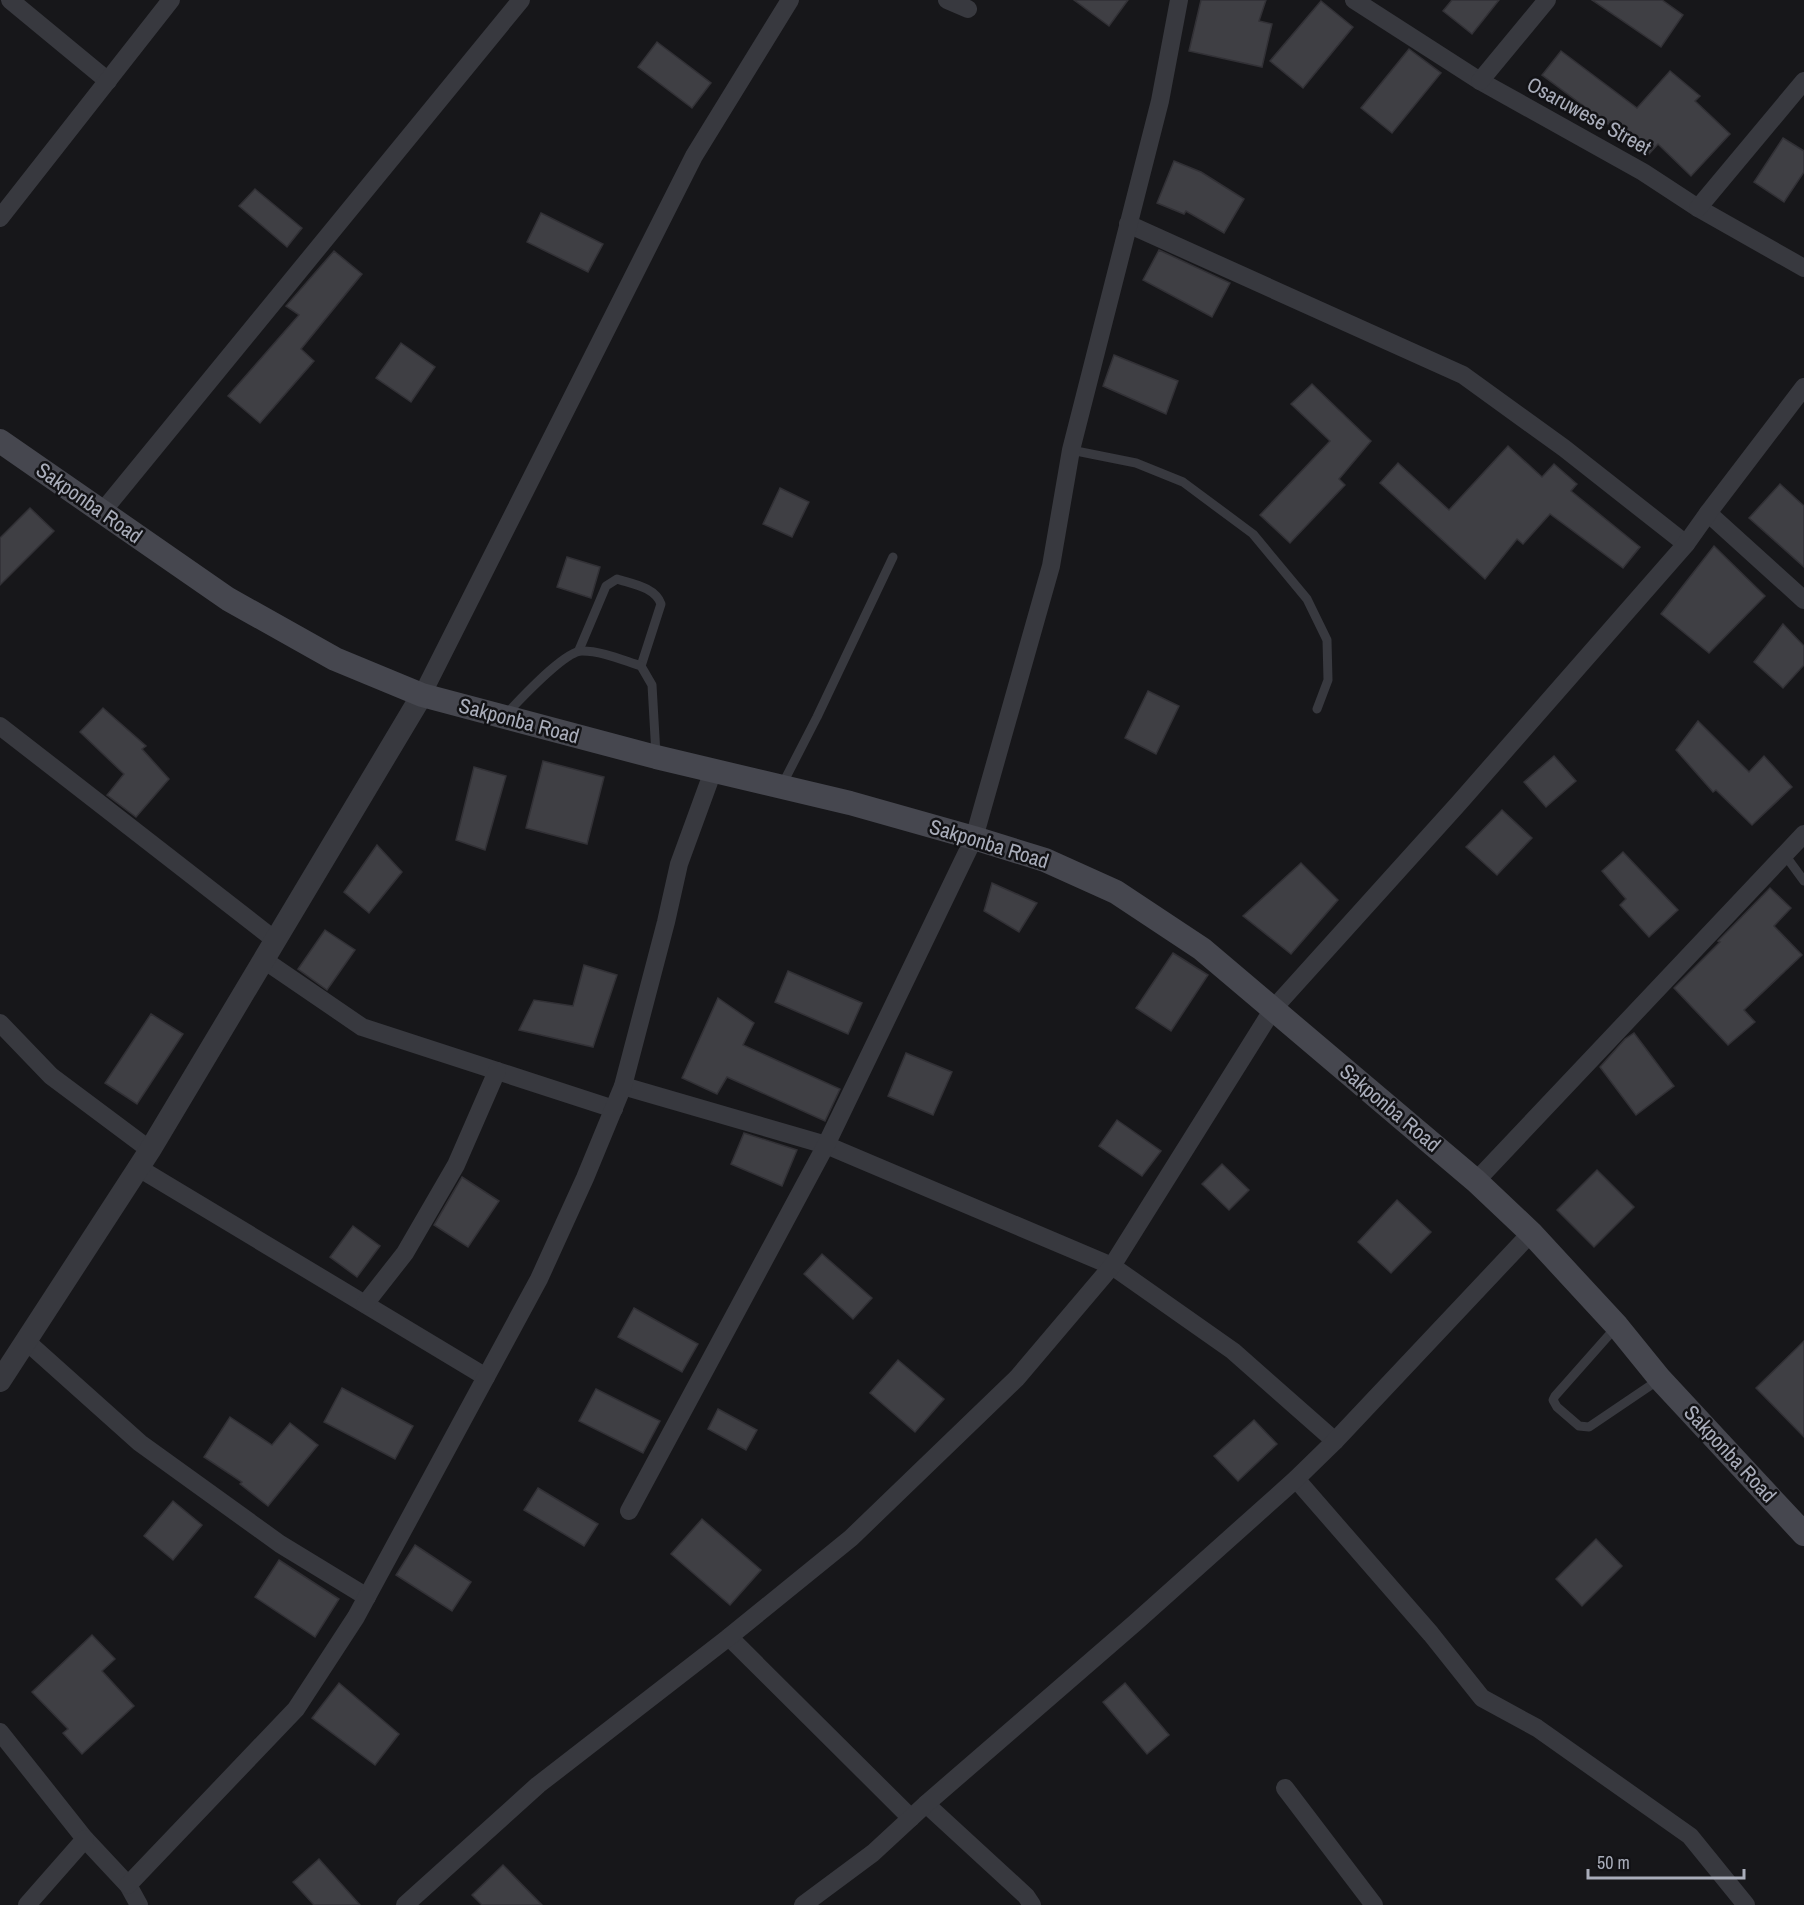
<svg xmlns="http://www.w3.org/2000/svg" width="1804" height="1905" font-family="'Archivo Narrow',sans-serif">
<rect width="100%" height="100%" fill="#17171a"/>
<g fill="#3f3f44" stroke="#323136" stroke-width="1.5">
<path d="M1074,0H1128L1109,26Z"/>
<path d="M1201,0H1266L1259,21L1272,24L1262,67L1189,51Z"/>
<path d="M1452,0H1499L1472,34L1443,11Z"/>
<path d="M1592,0H1662L1683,15L1661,47Z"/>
<path d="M1321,1L1353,27L1303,88L1270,61Z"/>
<path d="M657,42L711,83L692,108L638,67Z"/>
<path d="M1409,49L1441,73L1392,133L1361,108Z"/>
<path d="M1561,51L1637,108L1670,71L1700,96L1695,101L1730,134L1691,176L1658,144L1649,154L1610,121L1608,124L1542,75Z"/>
<path d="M1783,138L1804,151V172L1784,202L1754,182Z"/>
<path d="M1174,161L1201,172L1244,199L1224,233L1186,211L1184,214L1157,203Z"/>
<path d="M255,189L302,228L287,247L239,206Z"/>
<path d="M541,213L603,244L588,272L527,242Z"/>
<path d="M1159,250L1230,283L1212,317L1143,280Z"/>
<path d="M334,251L362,274L301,349L314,361L260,423L228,396L299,315L286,306Z"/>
<path d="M401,343L435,367L411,402L376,378Z"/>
<path d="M1114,355L1178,381L1166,414L1103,386Z"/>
<path d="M1312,384L1371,441L1339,479L1345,485L1290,543L1260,515L1330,441L1291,404Z"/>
<path d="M1508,446L1542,477L1554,464L1577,484L1571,491L1640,547L1623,568L1550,514L1523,544L1517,539L1485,579L1380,483L1398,463L1449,510Z"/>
<path d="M1780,484L1804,506V567L1749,518Z"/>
<path d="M780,488L809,502L792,537L763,524Z"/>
<path d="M30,508L54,531L0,585V538Z"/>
<path d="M1714,546L1765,596L1709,653L1661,614Z"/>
<path d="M567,557L600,567L591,598L557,587Z"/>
<path d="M1783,624L1804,646V665L1783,688L1754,662Z"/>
<path d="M1148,691L1179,706L1156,754L1125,738Z"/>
<path d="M103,708L146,746L142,749L169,779L136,817L107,795L124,774L80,732Z"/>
<path d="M1698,721L1749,772L1764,756L1792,787L1752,825L1716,790L1713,792L1676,750Z"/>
<path d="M1554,756L1576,781L1546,807L1524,782Z"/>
<path d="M543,761L604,777L587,844L526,828Z"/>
<path d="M474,767L506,776L485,850L456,840Z"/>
<path d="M1502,810L1532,838L1497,875L1466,847Z"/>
<path d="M377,845L402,872L369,913L344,892Z"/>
<path d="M1623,852L1678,910L1649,937L1620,905L1626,899L1602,871Z"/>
<path d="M1301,863L1338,900L1291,954L1243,916Z"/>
<path d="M992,883L1037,903L1019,932L984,911Z"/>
<path d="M1770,888L1791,908L1774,926L1802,955L1744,1010L1755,1022L1728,1045L1674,988L1720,942L1718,941Z"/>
<path d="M325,930L355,950L327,990L298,969Z"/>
<path d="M1173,953L1208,975L1171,1031L1136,1008Z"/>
<path d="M584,965L617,975L593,1047L519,1030L534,1000L573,1006Z"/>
<path d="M788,971L862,1003L848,1034L775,1002Z"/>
<path d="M718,998L754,1023L743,1045L840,1089L825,1121L727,1077L717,1094L682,1078Z"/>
<path d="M151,1014L183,1034L137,1104L105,1083Z"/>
<path d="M1634,1033L1674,1086L1636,1115L1600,1067L1625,1039Z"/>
<path d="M906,1053L952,1072L933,1115L888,1096Z"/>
<path d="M1117,1120L1161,1151L1142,1176L1099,1146Z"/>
<path d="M744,1133L797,1150L782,1186L731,1164Z"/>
<path d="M1222,1164L1249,1190L1229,1210L1202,1184Z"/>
<path d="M1597,1170L1634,1207L1594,1247L1557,1210Z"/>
<path d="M462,1177L499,1201L468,1247L434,1225Z"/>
<path d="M1397,1200L1431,1232L1391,1273L1358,1242Z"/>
<path d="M353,1226L380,1246L357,1277L330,1257Z"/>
<path d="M822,1254L872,1298L853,1319L804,1274Z"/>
<path d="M634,1308L698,1344L682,1372L618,1337Z"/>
<path d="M1804,1341V1437L1756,1388Z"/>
<path d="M898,1360L944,1399L915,1432L870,1393Z"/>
<path d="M342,1388L413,1426L395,1459L324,1422Z"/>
<path d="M596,1389L660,1421L643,1453L579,1421Z"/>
<path d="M718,1409L757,1430L746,1450L708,1429Z"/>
<path d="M230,1417L272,1445L290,1423L318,1445L268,1506L240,1484L242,1482L204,1457Z"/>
<path d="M1254,1420L1277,1444L1238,1481L1214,1456Z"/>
<path d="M538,1488L598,1524L584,1546L524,1510Z"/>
<path d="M173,1501L202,1525L173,1560L144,1536Z"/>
<path d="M702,1519L761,1570L730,1605L671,1554Z"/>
<path d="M1596,1539L1622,1566L1582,1606L1556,1579Z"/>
<path d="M415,1545L471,1582L452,1611L396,1575Z"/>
<path d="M279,1560L339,1599L315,1637L255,1597Z"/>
<path d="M92,1635L115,1659L102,1671L134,1706L82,1754L63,1733L68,1729L32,1692Z"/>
<path d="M339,1683L399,1734L375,1765L312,1718Z"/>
<path d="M1125,1683L1169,1735L1147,1754L1103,1702Z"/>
<path d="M319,1859L360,1905H314L293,1882Z"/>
<path d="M503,1865L542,1905H482L472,1895Z"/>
</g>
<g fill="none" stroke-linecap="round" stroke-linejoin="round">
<g stroke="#38393f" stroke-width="9">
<path d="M1071,450L1136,463L1183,482L1253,534L1307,599L1327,640L1328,680L1317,709"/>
<path d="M579,650L606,586L617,579C632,584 655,587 661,604L641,666"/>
<path d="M506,714C520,700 564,651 582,651C602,651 622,660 641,666L652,685L656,755"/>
<path d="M781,787L817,717L893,557"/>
<path d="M1785,855L1804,881"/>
<path d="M1617,1326L1555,1396L1553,1400L1557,1407L1579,1426L1589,1427L1660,1379"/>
</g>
<g stroke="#38393f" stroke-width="18">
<path d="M10,0L108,81"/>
<path d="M947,0L968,9"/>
<path d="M1354,0L1480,81L1643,172L1698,208L1804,268"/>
<path d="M1480,81L1547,0"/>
<path d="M1698,208L1804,81"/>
<path d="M0,218L171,0"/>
<path d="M1128,224L1463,375L1564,448L1686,544"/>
<path d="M102,512L521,0"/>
<path d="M1708,513L1804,600"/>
<path d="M422,695L694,156L790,0"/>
<path d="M0,726L275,940"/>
<path d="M264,960L362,1027L614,1109"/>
<path d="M0,1023L51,1076L150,1150"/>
<path d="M623,1086L826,1145L1112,1266L1233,1351L1335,1441"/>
<path d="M137,1167L486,1377"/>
<path d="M1476,1181L1804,834"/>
<path d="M365,1304L405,1253L456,1165L497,1071"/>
<path d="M26,1341L140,1443L280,1544L367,1597"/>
<path d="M1296,1479L1431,1634L1482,1698L1537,1728L1690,1836L1746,1905"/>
<path d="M629,1511L826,1145L974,838L1051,566L1071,450L1160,101L1179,0"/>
<path d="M729,1637L911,1818"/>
<path d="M0,1732L85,1839L128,1885L139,1905"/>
<path d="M1285,1788L1374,1905"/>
<path d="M926,1804L1026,1896L1032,1905"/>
<path d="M128,1885L296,1709L356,1617L539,1279L585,1178L623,1086L666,922L679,864L713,771"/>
<path d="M27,1905L85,1839"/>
<path d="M405,1905L538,1785L729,1637L851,1538L1017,1378L1112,1266L1273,1009L1459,803L1686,544L1708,513L1804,387"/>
<path d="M803,1905L873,1853L926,1804L1135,1623L1296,1479L1335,1441L1531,1233"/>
</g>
<path stroke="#38393f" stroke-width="22" d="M0,1381L150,1150L422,695"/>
<path stroke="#46474f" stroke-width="24" d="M0,441L228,599L335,659L422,695L656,757L850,803L974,838L1045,860L1116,892L1202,949L1476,1181L1531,1233L1617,1326L1660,1379L1804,1534"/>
</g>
<g text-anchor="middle" stroke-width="5" stroke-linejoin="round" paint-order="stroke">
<g font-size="21" fill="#a9adba" stroke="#121215">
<text transform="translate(1589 116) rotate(29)" y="7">Osaruwese Street</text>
<text transform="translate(89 503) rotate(35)" y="7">Sakponba Road</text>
<text transform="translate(519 721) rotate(15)" y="7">Sakponba Road</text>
<text transform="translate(989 844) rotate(17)" y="7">Sakponba Road</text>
<text transform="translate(1390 1108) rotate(40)" y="7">Sakponba Road</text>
<text transform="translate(1730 1454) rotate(47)" y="7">Sakponba Road</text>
</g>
</g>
<path d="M1588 1869v9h156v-9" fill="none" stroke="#a9adba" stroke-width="3"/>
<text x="1597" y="1869" font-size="18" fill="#a9adba" stroke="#121215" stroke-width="4.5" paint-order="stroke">50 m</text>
</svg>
